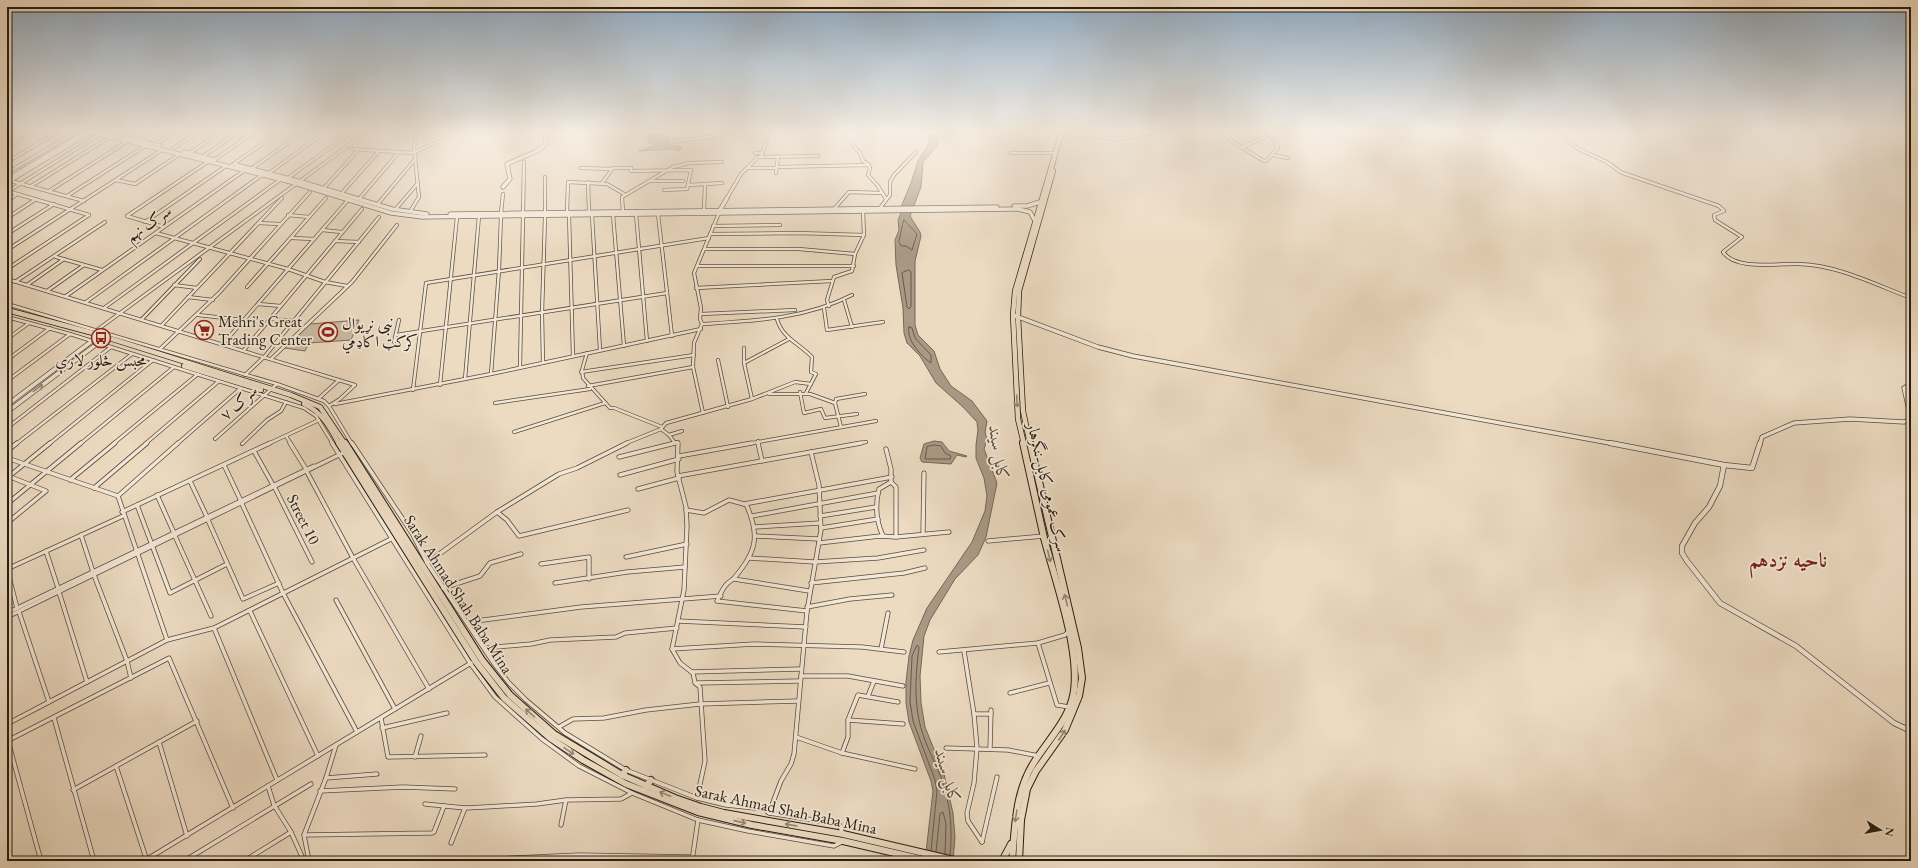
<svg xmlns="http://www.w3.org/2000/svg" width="1918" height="868" font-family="'EB Garamond',Amiri,serif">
<rect width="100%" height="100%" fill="#ecdac1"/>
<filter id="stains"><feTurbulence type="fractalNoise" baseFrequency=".005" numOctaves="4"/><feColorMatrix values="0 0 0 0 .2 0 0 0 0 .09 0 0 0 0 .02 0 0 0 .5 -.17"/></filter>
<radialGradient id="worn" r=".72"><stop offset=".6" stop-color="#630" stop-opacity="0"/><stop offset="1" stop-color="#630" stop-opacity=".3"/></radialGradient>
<path fill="#cabaa3" stroke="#786b5a" d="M359,320L351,340L309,343L305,351L285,348L310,324Z"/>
<g fill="#a99985" stroke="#756756">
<path d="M649,131H662L660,135L669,136L667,142L671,145L682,147L678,151L674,149L639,151L654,146V144L649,142L647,138Z"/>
<path d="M928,131H939L937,146L923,162L921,187L910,216L920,232L921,236L915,261V325L918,335L934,351L940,369L951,386L972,401L987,421L985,432L987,440L984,449L997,483L986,537L978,555L955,579L930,620L924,636L920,676L921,703L925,727L944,774L953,813L955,837L953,861H925L933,791L931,781L909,722L906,703V682L909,656L913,640L927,608L972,542L985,511L987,496L984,478L976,458V445L978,430L977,422L963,407L936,383L920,356L907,343L904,333L903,308L896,265L895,240L899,230L898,220L901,213V207L911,183L918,161L929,143Z"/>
<path d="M934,441L942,442L949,451L967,456L966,457L957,455L951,464L922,462L920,458L924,444Z"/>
</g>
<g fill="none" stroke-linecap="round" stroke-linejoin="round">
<g stroke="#685a4a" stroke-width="1">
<path d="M904,220L917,234L912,250L906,246H901L899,242Z"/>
<path d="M909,270L911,272V307L909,309L907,307L902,273Z"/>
<path d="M909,327L912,328L915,338L931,355V363C921,356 906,340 909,327Z"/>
<path d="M934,445L941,446L945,453L951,456L950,459H925L927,447Z"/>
<path d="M931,851L937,791L935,780L913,721L910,702L912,656L917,645L919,647C916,671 914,696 919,720C923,740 933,758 941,777C950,802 953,829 950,855"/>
<path d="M936,852L940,814L943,812L946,824L945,854"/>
</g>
<defs>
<g id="minor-far1">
<path d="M705,131V138"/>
<path d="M840,131L860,153L863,161L868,164L870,168L868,175L878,186L886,199"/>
<path d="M1220,131L1233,142L1264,161H1266L1278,148L1268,131"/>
<path d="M1560,131C1578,158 1598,151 1620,172L1719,206L1724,211L1714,215L1715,220L1742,237L1723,252C1736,271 1779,263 1799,264C1838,265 1876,285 1911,298"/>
<path d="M1061,133L1119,139L1159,131"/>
<path d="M7,134L13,131"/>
<path d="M121,137L130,131"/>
<path d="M138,141L154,131"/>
<path d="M670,142L712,137"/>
<path d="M154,145L176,131"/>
<path d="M7,147L35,131"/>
<path d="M1243,147L1278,131"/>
<path d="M172,149L200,131"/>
<path d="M351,149L412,153L445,139L450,131"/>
<path d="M755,153H763"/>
<path d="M1011,153H1055"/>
<path d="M188,154L223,131"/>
<path d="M1273,155L1288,158"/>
<path d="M202,157L240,131"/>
<path d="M761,157L818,156"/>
<path d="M214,160L256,131"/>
<path d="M7,162L59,131"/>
<path d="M232,165L281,131"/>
<path d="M777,167L869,165"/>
<path d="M581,168L612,169"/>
<path d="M749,168H777"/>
<path d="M251,169L305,131"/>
<path d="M7,173L77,131"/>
<path d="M269,173L327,131"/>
<path d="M776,173L778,156"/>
<path d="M545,177V212"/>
<path d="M288,178L353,131"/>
<path d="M116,180L135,184L180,154"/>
<path d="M11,181L84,201"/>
<path d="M649,181H683"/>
<path d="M588,182L589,212"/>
<path d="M7,183L91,132"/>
<path d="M602,183L613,168H631V171L691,170L687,189L664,190"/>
<path d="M689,185L722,183"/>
<path d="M31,186L110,137"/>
<path d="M324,188L359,149"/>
<path d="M7,191L89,215"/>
<path d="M49,191L128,141"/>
<path d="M7,192L100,134"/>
<path d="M341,194L379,151"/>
<path d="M67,196L145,146"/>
<path d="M727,198L741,174L758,157H761L770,131"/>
<path d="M359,199L399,152"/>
<path d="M7,201L17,194"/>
<path d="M377,205L416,158"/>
<path d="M880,208L890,195V182L894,175L916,152"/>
<path d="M834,209L849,192L881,193"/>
<path d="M395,210L418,183"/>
<path d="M411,210L419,197L414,147L418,131"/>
<path d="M704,210L705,185"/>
<path d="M567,212L568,182L607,184L624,194"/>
<path d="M623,212L622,197L673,167L689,163L722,162"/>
<path d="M501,213L503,194"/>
<path d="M523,213L524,162"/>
<path d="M636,214L647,341"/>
<path d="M658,214L672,336"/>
<path d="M288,215L309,217"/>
<path d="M569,215L573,356"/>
<path d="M592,215L600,350"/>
<path d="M613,215L624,346"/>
<path d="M127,216L209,161"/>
<path d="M127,216L164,227"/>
<path d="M7,218L36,199"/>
<path d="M145,222L226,166"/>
<path d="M258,223L280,224"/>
<path d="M713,226L780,225"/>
<path d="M322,230L342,232"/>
<path d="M156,233L288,269L325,282L347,286"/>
<path d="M7,234L54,204"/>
<path d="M710,234L797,233L864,235"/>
<path d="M292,238L314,239"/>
<path d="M335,241L359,242"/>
<path d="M705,249H799L855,254"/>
<path d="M7,250L162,150"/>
<path d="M56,257L102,270"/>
<path d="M698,266H854"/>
<path d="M7,269L89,215"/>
<path d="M7,279L355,385L340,399L329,406"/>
<path d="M15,282L105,222"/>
<path d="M27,285L64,259"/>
<path d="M174,285L197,288"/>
<path d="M247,287L326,198"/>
<path d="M696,288L832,281"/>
<path d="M47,291L84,265"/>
<path d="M66,296L245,170"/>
<path d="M188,297L213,300"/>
<path d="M844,300L852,327"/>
<path d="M86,302L262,175"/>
<path d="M7,304L277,384L324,401L329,406L352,444"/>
<path d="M258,304L281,306"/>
<path d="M829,306L827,300L834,277L852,271L855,254L864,235L863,211"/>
<path d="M104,308L281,179"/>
<path d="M824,308L827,330L883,322"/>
<path d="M701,314L795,310"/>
<path d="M198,315L243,320"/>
<path d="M7,317L70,334L304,408L316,416L333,444"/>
<path d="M142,319L200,259"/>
<path d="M270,319L294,321"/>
<path d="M777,319C782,338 800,344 812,357L811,372L816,374L806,393"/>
<path d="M702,324C754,321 805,319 852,295"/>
<path d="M162,325L282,198"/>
<path d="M97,330L345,148L361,136L363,131"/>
<path d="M396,335L667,293"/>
<path d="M7,339L29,323"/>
<path d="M394,342L399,320"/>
<path d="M223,344L348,200"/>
<path d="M744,348V363L752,399"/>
<path d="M160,349L219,293L310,192"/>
<path d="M244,350L362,209"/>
<path d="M587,353L582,370L583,378L610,408H614L662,427"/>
<path d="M271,359L352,282L397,225"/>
<path d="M7,360L50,328"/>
<path d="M718,360L728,407"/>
<path d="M543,363L542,313L545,218"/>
<path d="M744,363L789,339"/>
<path d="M520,367L523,216"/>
<path d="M581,372L694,355"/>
<path d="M491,374L499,270L501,216"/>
<path d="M245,375L265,356L379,217"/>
<path d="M465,379L479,216"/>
<path d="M7,381L70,334"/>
<path d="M440,385L457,217"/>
<path d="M588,386L693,367"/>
<path d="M413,390L426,283L709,238"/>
<path d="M800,392L804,413L821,409L825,418L857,414"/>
<path d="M769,394H810L835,403"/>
<path d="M318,399L339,380"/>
<path d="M495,403L590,389"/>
<path d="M335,404L491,374L701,329"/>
<path d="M703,413L693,367L694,343L702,324L700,319L701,308L694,273L719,213"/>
<path d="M841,427L835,403L836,399L865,394"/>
<path d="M7,428L111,347"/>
<path d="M661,429L669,435L675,443L678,442V444"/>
<path d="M514,432L605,403"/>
<path d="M669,435L682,431"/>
<path d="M286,436L291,444"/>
<path d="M215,439L277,384"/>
<path d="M758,441L759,444"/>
<path d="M16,444L132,354"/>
<path d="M49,444L153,360"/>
<path d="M80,444L174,367"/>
<path d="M113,444L198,374"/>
<path d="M145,444L219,381"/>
<path d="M177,444L241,388"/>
<path d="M242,444L267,420L281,411L286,402"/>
<path d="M268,444L319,420"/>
<path d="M624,444L661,429L666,423L752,399L795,382L811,384"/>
<path d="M671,444L675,443"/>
<path d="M747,444L876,421"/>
<path d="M855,444L866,442"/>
</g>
<g id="minor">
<path d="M290,443L306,469"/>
<path d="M332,443L470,663L495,697L542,739L579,766L632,793L698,820L748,831L834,846L842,842"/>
<path d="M352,443L412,533L427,563L495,665L509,683L526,700L565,733L626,770L697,798L726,805L764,809L769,813L839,824L843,834"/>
<path d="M678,443L677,472L686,507L687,526L684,590L672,649L680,663L693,673L695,683L700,687L705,761L697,798"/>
<path d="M758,443L762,461"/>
<path d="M886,449L891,469V482L896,487V537"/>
<path d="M7,451L17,443"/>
<path d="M254,451L273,485"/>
<path d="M679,456L752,443"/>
<path d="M619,457L675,443"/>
<path d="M7,458L118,496"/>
<path d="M224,465L241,501"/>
<path d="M307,472L353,558L429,689"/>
<path d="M620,475L679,459"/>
<path d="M678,476L861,443"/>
<path d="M7,478L50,443"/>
<path d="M70,480L115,443"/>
<path d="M190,481L207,517"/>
<path d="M94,488L147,443"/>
<path d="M275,488L312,562"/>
<path d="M638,489L679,478"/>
<path d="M157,495L174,533"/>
<path d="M118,496L178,443"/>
<path d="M7,504L81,443"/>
<path d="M242,504L283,593L357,732"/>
<path d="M744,504H746C760,535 757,551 735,577C733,580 728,582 726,585C722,589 720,596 717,601L807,611"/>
<path d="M137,505L170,593L227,564"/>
<path d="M686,510L704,513L729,500L744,504L892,477"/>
<path d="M122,512L270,443"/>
<path d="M497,512L507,520L519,536L628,510"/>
<path d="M752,516L878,493"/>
<path d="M820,516L876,507"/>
<path d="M208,520L243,599L279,583"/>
<path d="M7,523L46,491L8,476"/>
<path d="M754,527L820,523"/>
<path d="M821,528L878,519"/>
<path d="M923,533L924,473"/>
<path d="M81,535L93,572"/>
<path d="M175,536L211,616"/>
<path d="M756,536L819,539"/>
<path d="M883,536C876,521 875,505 879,489L891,482"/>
<path d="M988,541L1044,536"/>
<path d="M819,543L880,536L896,537L949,532"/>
<path d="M46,551L58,588"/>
<path d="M626,557L687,544"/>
<path d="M749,558L815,562L878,558L924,550"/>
<path d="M427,563L497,512L559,474L577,468L627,443"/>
<path d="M541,564L589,557V579"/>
<path d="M7,569L123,516"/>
<path d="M7,569L17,608"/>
<path d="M94,575L127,661L131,678"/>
<path d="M734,579L809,591"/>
<path d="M555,583L627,572L685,567"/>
<path d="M811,583L904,573L925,568"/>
<path d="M443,588L480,576L490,563L521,554"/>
<path d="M59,592L87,682"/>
<path d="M336,600L395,709"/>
<path d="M807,607L850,599L892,595"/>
<path d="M250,611L318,756"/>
<path d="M19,612L49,702"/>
<path d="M7,613L314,466"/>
<path d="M7,617L345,452"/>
<path d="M678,621L806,627"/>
<path d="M468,622L581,607L721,596"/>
<path d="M214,628L277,780"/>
<path d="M167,640L214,628L391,539"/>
<path d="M1038,643L1057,705L1069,707"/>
<path d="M485,648L531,644L550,640L616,637L625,633L677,628"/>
<path d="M672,649L754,644L862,647L904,652"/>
<path d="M881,649L888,613"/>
<path d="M964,651L974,714L977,748L974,783L967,813L968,821L982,842"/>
<path d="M939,652L1038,643L1065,635L1068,632"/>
<path d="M691,672L801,669"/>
<path d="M801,676H848L903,686"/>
<path d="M696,683L800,681"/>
<path d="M1010,693L1049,683"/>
<path d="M868,696L874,681"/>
<path d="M974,714H991"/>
<path d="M54,718L94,861"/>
<path d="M381,718L388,757L485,755"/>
<path d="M848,720L903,724"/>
<path d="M7,724L167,640L118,496"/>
<path d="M559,727L573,719L604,718L646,710L700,704L798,701"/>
<path d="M382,728L447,713"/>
<path d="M796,737L842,753L915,769"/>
<path d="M7,741L169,658L233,808"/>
<path d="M8,741L41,861"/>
<path d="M159,742L187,836"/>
<path d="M946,748L1008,750L1039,756"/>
<path d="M990,749L991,710"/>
<path d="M842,753L848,737V720L858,695L898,702"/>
<path d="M415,757L421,736"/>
<path d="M116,766L147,861"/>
<path d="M326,778L377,774"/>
<path d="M268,786L274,805L291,832L304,861"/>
<path d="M73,790L197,721"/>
<path d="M320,791L403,787L455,789"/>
<path d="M425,804L465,808L485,807L537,804L566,800L621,799L632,793"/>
<path d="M769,813L781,781L791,764L794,754L807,611L821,530L819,485L811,452"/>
<path d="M561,825L566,800"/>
<path d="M304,835L432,833L434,832L444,806"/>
<path d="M982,842L997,777"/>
<path d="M451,843L465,808"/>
<path d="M144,861L471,663"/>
<path d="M184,861L311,784"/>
<path d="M244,861L291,832"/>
<path d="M309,861L304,835L326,778L336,745"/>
<path d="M451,861L579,855L692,857"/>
<path d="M692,861L698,820"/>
</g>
<g id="tertiary-far1">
<path d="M87,131L291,182L391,213L422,217L1018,209L1030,212L1035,221"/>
<path d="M98,131L160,146"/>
<path d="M184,152L214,160"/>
<path d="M236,165L298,181L392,209L427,214"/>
<path d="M503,187L510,179L507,164L537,151L545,145L546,136L542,131"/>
<path d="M1014,206H1027L1040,202"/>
<path d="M720,210L727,198"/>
<path d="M450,214L997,207"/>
<path d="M1013,315L1098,347L1133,356L1615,444"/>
<path d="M7,405L96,338"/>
<path d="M7,412L102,340"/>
<path d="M1760,444L1762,437L1794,423L1850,419L1904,422L1911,419L1904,388L1911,384"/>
</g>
<g id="tertiary">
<path d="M1610,443L1724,465L1752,468L1760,443"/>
<path d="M1724,465L1720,486L1709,507L1695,523L1682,546V553L1687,561L1720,603L1796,646L1894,723L1911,731"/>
</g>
<path id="secondary" d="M7,180L88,131"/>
<g id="trunk-far1">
<path d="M7,310L93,333L291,395L320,407L345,444"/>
<path d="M184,366L261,390"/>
<path d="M304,404C322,412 330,427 339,444"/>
<path d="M1024,444L1018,419L1013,315L1015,291L1062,131"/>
<path d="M1030,444L1023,411L1018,317L1019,291L1053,171"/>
</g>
<g id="trunk">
<path d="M339,443L476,662L504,698L550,738L583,760L626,784L698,812L752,825L843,841L929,861"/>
<path d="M345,443L482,660L510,695L554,734L622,775L675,798L701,807L724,813L843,834L958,861"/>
<path d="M622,775L626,770"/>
<path d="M646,786L651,780"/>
<path d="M1002,861L1011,844"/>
<path d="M1012,861C1015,829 1015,793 1033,764C1046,743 1065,724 1072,700C1084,659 1055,580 1044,538C1037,506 1030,474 1023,443"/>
<path d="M1019,861L1021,820L1027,789L1036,771L1065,730L1079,696L1082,678L1078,648L1030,443"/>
</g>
</defs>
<use href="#minor-far1" stroke="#584c3c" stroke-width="4"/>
<use href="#minor" stroke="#584c3c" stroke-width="5"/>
<use href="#tertiary-far1" stroke="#584c3c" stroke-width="5"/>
<use href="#tertiary" stroke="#584c3c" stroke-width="6"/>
<use href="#secondary" stroke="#261c10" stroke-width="5.5"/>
<use href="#trunk-far1" stroke="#261c10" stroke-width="6"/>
<use href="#trunk" stroke="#261c10" stroke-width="8"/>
<use href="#minor-far1" stroke="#f3e7d7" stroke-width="2.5"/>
<use href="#minor" stroke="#f3e7d7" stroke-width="3.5"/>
<use href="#tertiary-far1" stroke="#f3e7d7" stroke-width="3.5"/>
<use href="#tertiary" stroke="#f3e7d7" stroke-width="4.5"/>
<use href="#secondary" stroke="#f3e7d7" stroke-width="4"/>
<use href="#trunk-far1" stroke="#ecdac1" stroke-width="4.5"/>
<use href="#trunk" stroke="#ecdac1" stroke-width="6"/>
</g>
<defs><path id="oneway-shaft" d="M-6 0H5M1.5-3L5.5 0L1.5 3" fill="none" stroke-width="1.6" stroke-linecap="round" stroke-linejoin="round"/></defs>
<use stroke="#978c7d" href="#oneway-shaft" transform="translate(38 388) rotate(-37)"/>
<g stroke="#938471">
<use href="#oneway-shaft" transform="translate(1017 401) rotate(87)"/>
<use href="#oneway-shaft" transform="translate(1049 556) rotate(76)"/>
<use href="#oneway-shaft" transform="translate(1066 600) rotate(-104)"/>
<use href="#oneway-shaft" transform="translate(530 713) rotate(-138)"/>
<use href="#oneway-shaft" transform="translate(1062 735) rotate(-57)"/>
<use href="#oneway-shaft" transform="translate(569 751) rotate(34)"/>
<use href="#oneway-shaft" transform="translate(665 794) rotate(-158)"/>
<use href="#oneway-shaft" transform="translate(1016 816) rotate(99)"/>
<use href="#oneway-shaft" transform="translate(740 822) rotate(13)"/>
<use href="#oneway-shaft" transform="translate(791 825) rotate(-170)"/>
</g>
<linearGradient id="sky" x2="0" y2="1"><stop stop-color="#8fa9c0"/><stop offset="0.52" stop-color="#f6eee3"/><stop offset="1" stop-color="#f6eee3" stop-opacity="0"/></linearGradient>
<rect width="1918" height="253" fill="url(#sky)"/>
<defs>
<symbol id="supermarket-ring" viewBox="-11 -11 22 22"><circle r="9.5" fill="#f3e7d7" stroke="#8f2418" stroke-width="1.5"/><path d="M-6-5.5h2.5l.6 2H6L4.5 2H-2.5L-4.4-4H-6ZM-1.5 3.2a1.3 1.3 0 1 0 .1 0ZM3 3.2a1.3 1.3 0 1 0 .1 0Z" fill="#8f2418"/></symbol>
<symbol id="stadium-ring" viewBox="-11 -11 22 22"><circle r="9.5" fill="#f3e7d7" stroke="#8f2418" stroke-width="1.5"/><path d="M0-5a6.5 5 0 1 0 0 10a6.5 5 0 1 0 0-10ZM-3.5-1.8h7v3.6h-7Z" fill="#8f2418"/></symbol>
<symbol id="bus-ring" viewBox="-11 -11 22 22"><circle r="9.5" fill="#f3e7d7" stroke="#8f2418" stroke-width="1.5"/><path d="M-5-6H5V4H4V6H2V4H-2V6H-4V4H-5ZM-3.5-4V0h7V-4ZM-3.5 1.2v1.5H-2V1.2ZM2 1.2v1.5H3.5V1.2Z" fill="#8f2418"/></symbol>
</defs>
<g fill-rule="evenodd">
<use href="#supermarket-ring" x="193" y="319" width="22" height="22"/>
<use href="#stadium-ring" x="317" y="321" width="22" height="22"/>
<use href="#bus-ring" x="90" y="327" width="22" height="22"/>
</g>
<g text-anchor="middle" stroke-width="3.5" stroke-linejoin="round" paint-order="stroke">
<g font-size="16" fill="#261c10" stroke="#f3e7d7">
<text transform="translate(148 223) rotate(-35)" y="6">سرک نهم</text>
<text transform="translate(238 402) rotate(-42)" y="6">سرک ۷</text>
<text transform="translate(1048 487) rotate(77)" y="6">سرک عمومی کابل ننگرهار</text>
<text transform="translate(304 519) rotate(63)" y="6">Street 10</text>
<text transform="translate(459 594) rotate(57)" y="6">Sarak Ahmad Shah Baba Mina</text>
<text transform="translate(786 809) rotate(12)" y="6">Sarak Ahmad Shah Baba Mina</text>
</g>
<g font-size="16" fill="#261c10" stroke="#f3e7d7" text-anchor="start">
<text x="218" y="327">Mehri's Great<tspan x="218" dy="18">Trading Center</tspan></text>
<text x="342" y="329">نبی نړیوال<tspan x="342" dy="18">کرکټ اکاډمي</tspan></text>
<text x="101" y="366" text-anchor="middle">محبس څلور لارې</text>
</g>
<g font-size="17" font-style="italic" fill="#5a4e3f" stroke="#f3e7d7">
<text transform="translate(999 453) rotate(81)" y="6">کابل سيند</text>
<text transform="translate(948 776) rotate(74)" y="6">کابل سيند</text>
</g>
<g font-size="20" font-weight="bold" fill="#7a1f14" stroke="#f3e7d7">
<text x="1788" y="567">ناحیه نزدهم</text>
</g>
</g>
<rect width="1918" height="868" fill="none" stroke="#ecdac1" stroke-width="24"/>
<rect x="8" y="8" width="1902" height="852" fill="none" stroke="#261c10" stroke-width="2"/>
<rect x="12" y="12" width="1894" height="844" fill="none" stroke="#261c10"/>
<g transform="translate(1880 830) rotate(101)" stroke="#f3e7d7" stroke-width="3" paint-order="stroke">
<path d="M0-3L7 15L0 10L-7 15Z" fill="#261c10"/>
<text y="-6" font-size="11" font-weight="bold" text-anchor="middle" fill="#261c10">N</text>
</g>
<rect width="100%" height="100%" filter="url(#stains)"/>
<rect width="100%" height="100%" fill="url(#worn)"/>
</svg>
